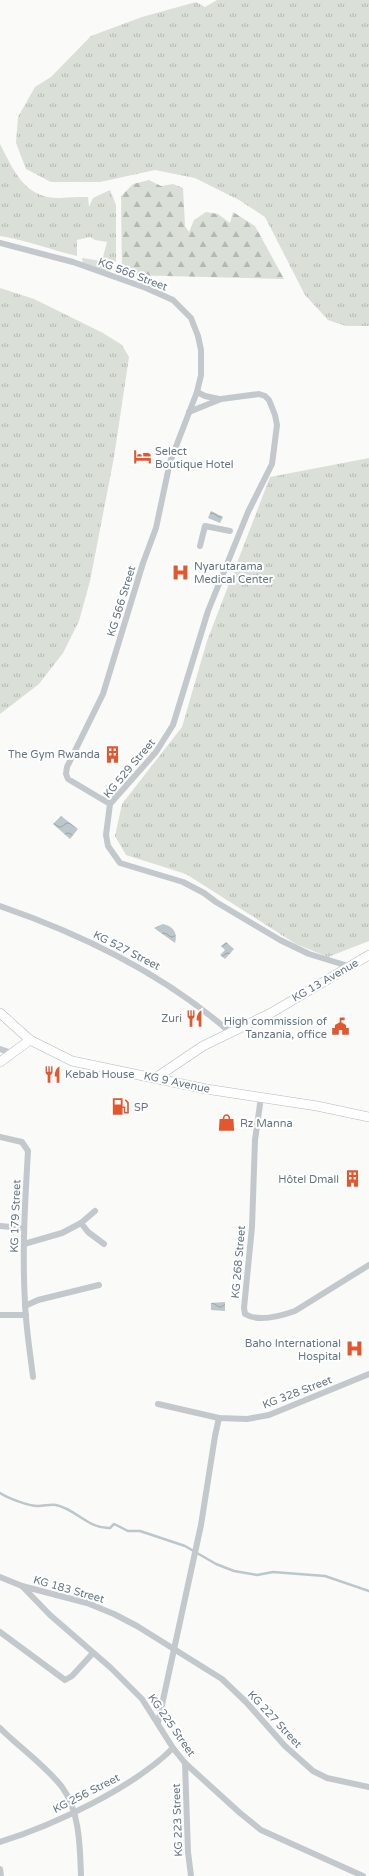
<svg xmlns="http://www.w3.org/2000/svg" width="369" height="1876" font-family="'Varela Round',sans-serif">
<defs>
<pattern id="grass-tufts" width="24" height="20" patternUnits="userSpaceOnUse"><rect width="24" height="20" fill="#dadfd7"/><path d="M3 7l-1-3M5 7V3M7 7l1-3M15 17l-1-3M17 17v-4M19 17l1-3" fill="none" stroke="#b4b9b4"/></pattern>
<pattern id="forest-firs" width="22" height="20" patternUnits="userSpaceOnUse"><rect width="22" height="20" fill="#dadfd7"/><path d="M5 1l3.5 6h-7zM16 11l3.5 6h-7z" fill="#b4b9b4"/></pattern>
<pattern id="water-waves" width="16" height="10" patternUnits="userSpaceOnUse"><rect width="16" height="10" fill="#bbc7cb"/><path d="M0 5q4-4 8 0t8 0" fill="none" stroke="#9ca6aa"/></pattern>
</defs>
<rect width="100%" height="100%" fill="#fafaf8"/>
<g fill="url(#grass-tufts)">
<path d="M217,0H369V326H346L328,320L305,295L265,217L239,200L195,178L155,170L100,182H51L26,169L16,143L18,117L35,87L51,77L91,36L142,17L196,2L205,7Z"/>
<path d="M0,144C14,171 25,199 60,198C70,197 78,197 88,197L89,207L93,198L110,190L116,205V261L109,272L83,264L82,258L102,261L107,242L95,240L90,237L77,240V256C51,250 26,240 0,236Z"/>
<path d="M0,288L34,299L103,333L122,345L129,357L114,457L90,581L79,621L63,653L39,684L0,714Z"/>
<path d="M369,458V941L328,957L296,944L186,874L126,855L115,836L122,804L182,727L207,641L270,477Z"/>
</g>
<path fill="url(#forest-firs)" d="M149,180L161,186L173,184L183,188L185,226L189,232L194,220L206,212L218,214L230,223L233,212L255,226L284,279L127,275L122,272L121,196L133,184Z"/>
<g fill="url(#water-waves)">
<path d="M211,511L223,517L220,523L208,518Z"/>
<path d="M61,816L78,829L70,839L53,824Z"/>
<path d="M163,924C173,926 178,933 175,943L154,928Z"/>
<path d="M226,942L234,949L225,959L220,955L225,950L221,946Z"/>
<path d="M225,1302V1311L211,1310V1303Z"/>
</g>
<g fill="none" stroke-linecap="round" stroke-linejoin="round">
<path stroke="#bbc7cb" stroke-width="2.5" d="M0,1493C8,1498 28,1506 38,1506C44,1506 51,1504 56,1505C76,1509 88,1529 110,1528L114,1524L128,1531H140L185,1546L216,1564L234,1571L257,1575L273,1572L325,1576L369,1591"/>
<defs>
<g id="secondary">
<path d="M0,1013L30,1040L72,1061L206,1089L317,1106L369,1117"/>
<path d="M0,1062L30,1040"/>
<path d="M157,1077L203,1046L271,1013L369,955"/>
</g>
</defs>
<use href="#secondary" stroke="#b3babf" stroke-width="10"/>
<g stroke="#c3c8cc" stroke-width="6">
<path d="M0,243L73,262L146,288L173,300L191,318L198,336L201,350V375L197,392L170,462L156,528L143,563L103,694L67,767L66,774L68,779L110,804"/>
<path d="M197,392L205,396L219,399"/>
<path d="M189,412L221,399L259,394L265,396L269,400L275,415L277,425L272,464L248,512L208,611L173,725L156,752L110,804L106,835L108,846L120,863L183,882L204,893L216,902L280,940L309,954L348,966"/>
<path d="M200,546L205,526L230,531"/>
<path d="M0,906C84,935 165,974 232,1034"/>
<path d="M0,1049L12,1053"/>
<path d="M261,1097L255,1140L252,1227L244,1308L245,1314C258,1322 281,1316 295,1311L369,1265"/>
<path d="M0,1137L22,1142L28,1151C25,1202 22,1252 25,1303C26,1328 30,1352 33,1377"/>
<path d="M81,1223L88,1232L104,1244"/>
<path d="M0,1226L23,1228"/>
<path d="M24,1244L62,1233L81,1223L95,1211"/>
<path d="M25,1306L38,1300L99,1285"/>
<path d="M0,1315H26"/>
<path d="M158,1404L219,1418L247,1419L269,1415L369,1374"/>
<path d="M0,1577L22,1586L87,1603L114,1614L137,1626L222,1679L246,1702L285,1746L313,1771L327,1778L369,1787"/>
<path d="M22,1586L50,1615L111,1668L142,1699L173,1748L185,1763L240,1813L261,1830L363,1876"/>
<path d="M0,1632L65,1680L72,1676L93,1653"/>
<path d="M158,1723L201,1525L215,1436L219,1418"/>
<path d="M0,1728C20,1748 45,1765 62,1787C80,1811 80,1848 81,1876"/>
<path d="M185,1763L188,1852L191,1876"/>
<path d="M0,1842C54,1825 133,1788 173,1748"/>
<path d="M0,1869L1,1876"/>
</g>
<use href="#secondary" stroke="#fff" stroke-width="9"/>
</g>
<defs>
<symbol id="hotel-bare" viewBox="-9 -9 18 18"><path d="M-6-4.5h1.5V1H6V5H4.5V3h-9V5H-6ZM-4 0a1.8 1.8 0 1 1 3.6 0ZM.5 0V-2.5h3Q6-2.5 6 0Z" fill="#e4572e" stroke="#fff" stroke-width="2.5" paint-order="stroke"/></symbol>
<symbol id="hospital-bare" viewBox="-9 -9 18 18"><path d="M-5-5h3v3.5h4V-5h3V5h-3V1.5h-4V5h-3Z" fill="#e4572e" stroke="#fff" stroke-width="2.5" paint-order="stroke"/></symbol>
<symbol id="building-bare" viewBox="-9 -9 18 18"><path d="M-4-6H4V6H1V3H-1V6H-4ZM-2.5-4.3h1.7v1.8h-1.7ZM.8-4.3h1.7v1.8H.8ZM-2.5-1h1.7V.8h-1.7ZM.8-1h1.7V.8H.8Z" fill="#e4572e" stroke="#fff" stroke-width="2.5" paint-order="stroke"/></symbol>
<symbol id="restaurant-bare" viewBox="-9 -9 18 18"><path d="M-5-6h1v4h1v-4h1v4h1v-4h1v5L-1.5 .5V6h-2V.5L-5-1ZM5-6V6H3V1.5H1.5Q1.5-4 5-6Z" fill="#e4572e" stroke="#fff" stroke-width="2.5" paint-order="stroke"/></symbol>
<symbol id="civic-bare" viewBox="-9 -9 18 18"><path d="M-.6-6.5H3V-4.5H.6V-3L4-1V1h2V6H-6V1h2V-1L-.6-3ZM-1.2 2.5V6h2.4V2.5Z" fill="#e4572e" stroke="#fff" stroke-width="2.5" paint-order="stroke"/></symbol>
<symbol id="fuel-bare" viewBox="-9 -9 18 18"><path d="M-5.5-6h7V0h2V4h1.3V-2.5L3-4.5l.8-.8L6-3V5H2.5V1h-1V6h-7ZM-4.2-4.7v3.2H.2V-4.7Z" fill="#e4572e" stroke="#fff" stroke-width="2.5" paint-order="stroke"/></symbol>
<symbol id="shop-bare" viewBox="-9 -9 18 18"><path d="M-5-2.5h2.3a2.7 3.5 0 0 1 5.4 0H5L5.5 6h-11ZM-1.5-2.5h3a1.5 2.3 0 0 0-3 0Z" fill="#e4572e" stroke="#fff" stroke-width="2.5" paint-order="stroke"/></symbol>
</defs>
<g fill-rule="evenodd">
<use href="#hotel-bare" x="130" y="444" width="25" height="25"/>
<use href="#hospital-bare" x="168" y="560" width="25" height="25"/>
<use href="#building-bare" x="100" y="742" width="25" height="25"/>
<use href="#restaurant-bare" x="182" y="1006" width="25" height="25"/>
<use href="#civic-bare" x="328" y="1014" width="25" height="25"/>
<use href="#restaurant-bare" x="40" y="1062" width="25" height="25"/>
<use href="#fuel-bare" x="108" y="1094" width="25" height="25"/>
<use href="#shop-bare" x="214" y="1110" width="25" height="25"/>
<use href="#building-bare" x="340" y="1166" width="25" height="25"/>
<use href="#hospital-bare" x="342" y="1336" width="25" height="25"/>
</g>
<g text-anchor="middle" stroke-width="4" stroke-linejoin="round" paint-order="stroke">
<g font-size="11" fill="#657683" stroke="#fff">
<text transform="translate(133 274) rotate(21)" y="4">KG 566 Street</text>
<text transform="translate(121 601) rotate(-73)" y="4">KG 566 Street</text>
<text transform="translate(129 768) rotate(-50)" y="4">KG 529 Street</text>
<text transform="translate(127 950) rotate(27)" y="4">KG 527 Street</text>
<text transform="translate(325 980) rotate(-30)" y="4">KG 13 Avenue</text>
<text transform="translate(177 1082) rotate(12)" y="4">KG 9 Avenue</text>
<text transform="translate(15 1216) rotate(-88)" y="4">KG 179 Street</text>
<text transform="translate(238 1262) rotate(-85)" y="4">KG 268 Street</text>
<text transform="translate(297 1392) rotate(-21)" y="4">KG 328 Street</text>
<text transform="translate(69 1589) rotate(16)" y="4">KG 183 Street</text>
<text transform="translate(275 1719) rotate(47)" y="4">KG 227 Street</text>
<text transform="translate(172 1725) rotate(55)" y="4">KG 225 Street</text>
<text transform="translate(86 1793) rotate(-27)" y="4">KG 256 Street</text>
<text transform="translate(177 1820) rotate(-92)" y="4">KG 223 Street</text>
</g>
<g font-size="11" fill="#657683" stroke="#fff" text-anchor="start">
<text x="155" y="455">Select<tspan x="155" dy="13">Boutique Hotel</tspan></text>
<text x="194" y="570">Nyarutarama<tspan x="194" dy="13">Medical Center</tspan></text>
<text x="100" y="758" text-anchor="end">The Gym Rwanda</text>
<text x="182" y="1022" text-anchor="end">Zuri</text>
<text x="327" y="1025" text-anchor="end">High commission of<tspan x="327" dy="13">Tanzania, office</tspan></text>
<text x="65" y="1078">Kebab House</text>
<text x="134" y="1111">SP</text>
<text x="240" y="1127">Rz Manna</text>
<text x="339" y="1183" text-anchor="end">Hôtel Dmall</text>
<text x="341" y="1347" text-anchor="end">Baho International<tspan x="341" dy="13">Hospital</tspan></text>
</g>
</g>
</svg>
